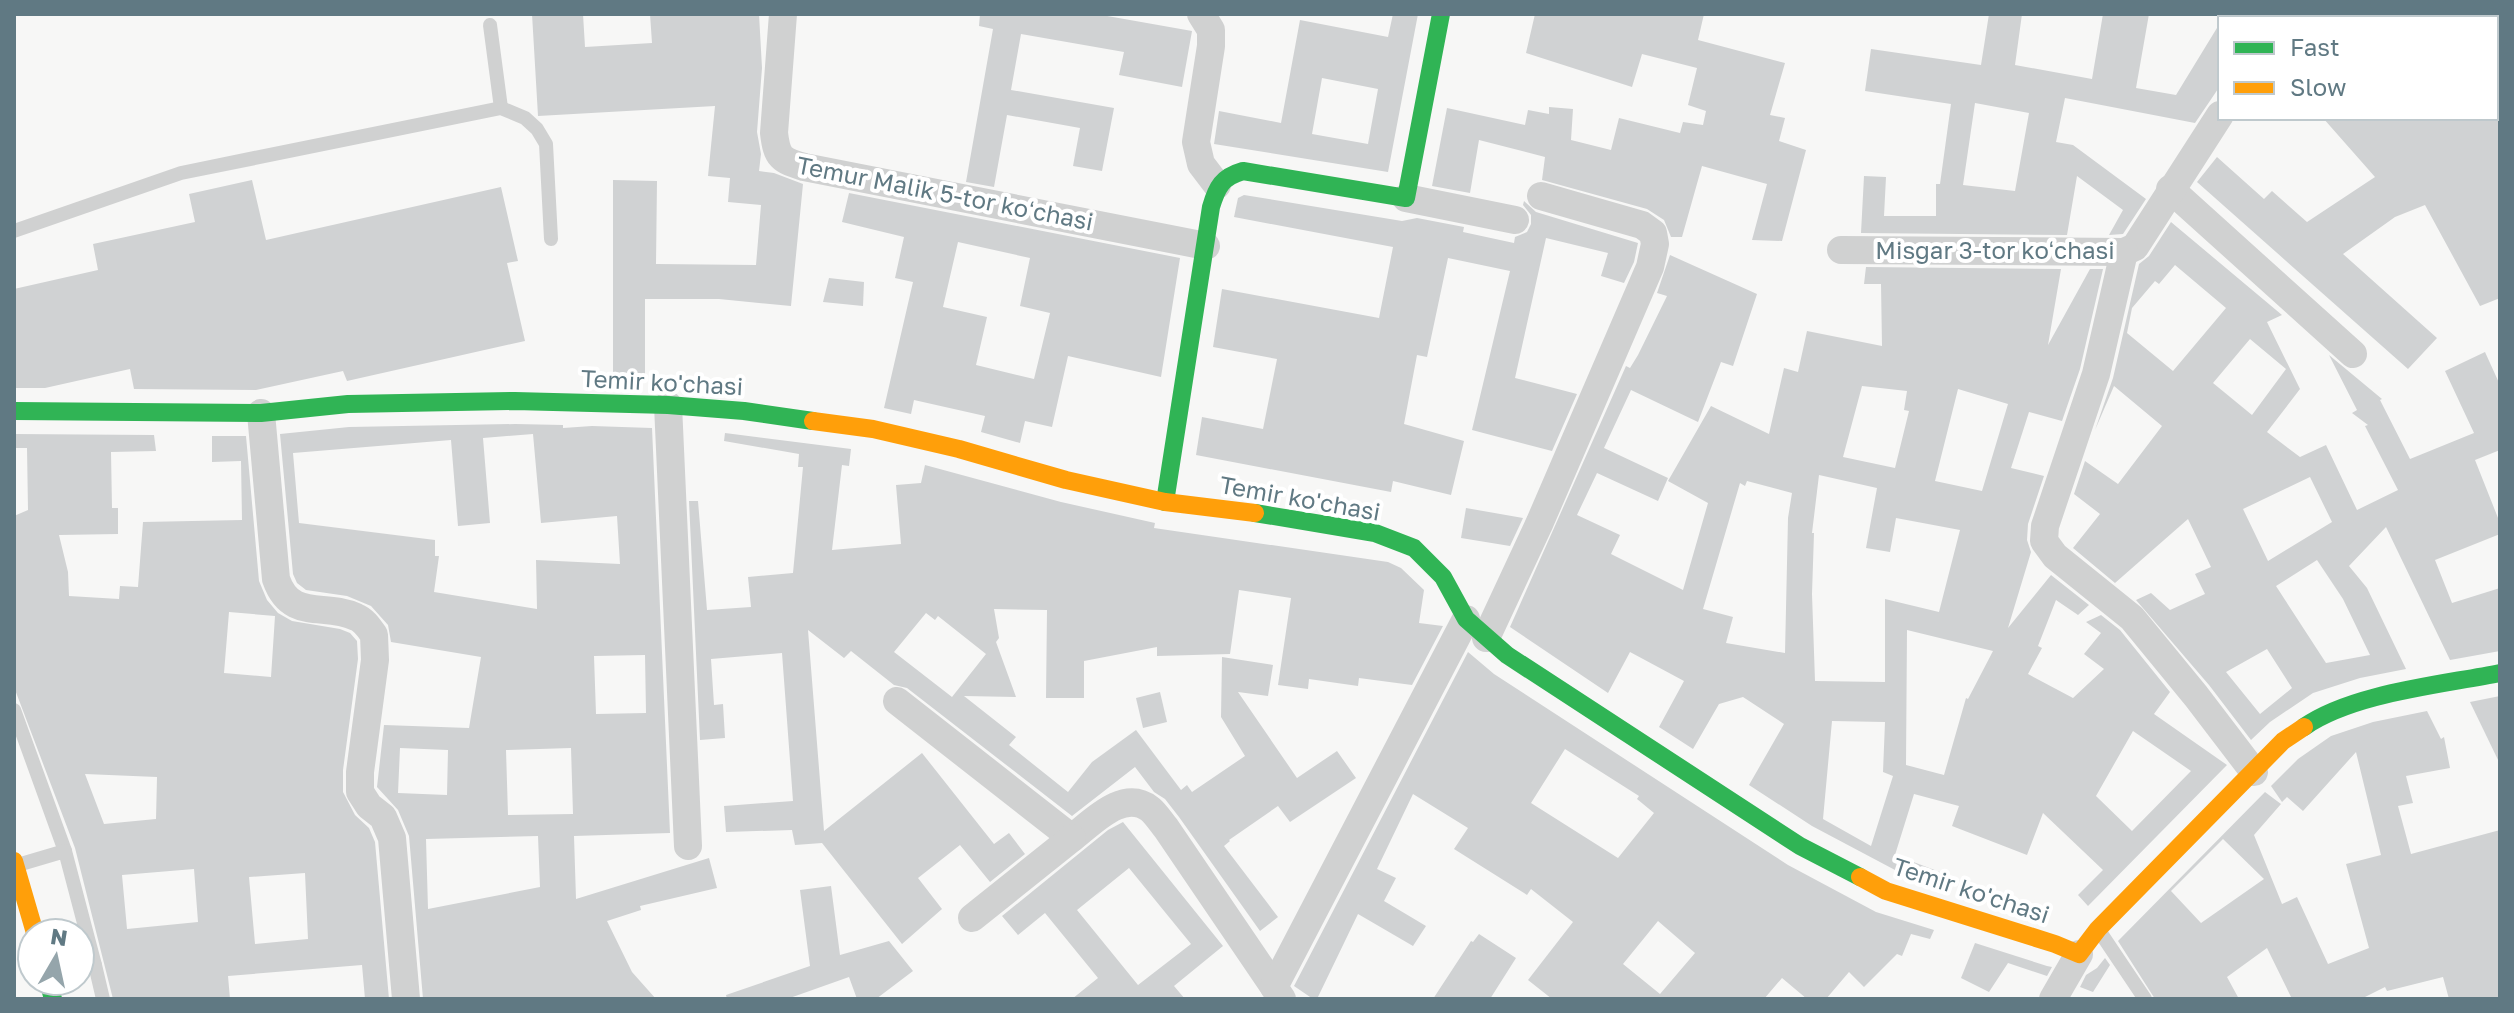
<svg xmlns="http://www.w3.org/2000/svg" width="2514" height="1013" font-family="'Golos Text',sans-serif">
<rect width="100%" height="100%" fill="#f7f7f6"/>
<g fill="#d0d2d3" fill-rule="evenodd">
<path d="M532,14H583L585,47L652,43L650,14H759L762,68L757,132L761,154L759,171L774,173L803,184L791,306L719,299H645V381H613V180L657,181L656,264L756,265L761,205L728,202L730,178L708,176L715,106L538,116Z"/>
<path d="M980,14H1096L1192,31L1182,87L1119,75L1124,52L1021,34L1011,90L1114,108L1102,171L1073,166L1080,128L1007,115L994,187L966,182L993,29L979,26Z"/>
<path d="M1393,14H1418L1388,172L1214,144L1219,111L1281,123L1300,20L1388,37ZM1322,78L1378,89L1368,144L1312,134Z"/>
<path d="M1535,14H1704L1698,40L1785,63L1770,115L1785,118L1779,141L1806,150L1782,241L1752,240L1767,184L1702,166L1682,237H1671L1664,220L1647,209L1542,180L1545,157L1479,140L1470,193L1432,186L1447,108L1525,125L1528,110L1549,114V107L1573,109L1571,140L1611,150L1619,118L1680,133L1683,122L1703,125L1706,111L1688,105L1697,68L1642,54L1632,87L1526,53Z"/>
<path d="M1989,14H2022L2015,65L2092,79L2103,14H2149L2136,88L2176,95L2220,23V86L2195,123L2065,98L2056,142L2073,145L2146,199L2123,234L2109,235L2123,210L2077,176L2067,235L1861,233L1864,176L1886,177L1884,216H1936V184H1940L1951,104L1865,91L1871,49L1981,65ZM1975,103L2029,113L2015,191L1963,185Z"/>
<path d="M2323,118H2500V298L2480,306L2425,205L2395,217L2343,254L2437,338L2408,369L2197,182L2217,157L2264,199L2272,191L2307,222L2375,177Z"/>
<path d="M252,180L266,240L501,187L518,261L507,263L525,341L347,381L343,371L256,390L134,389L130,369L45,388H14V289L98,270L93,244L195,222L189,194Z"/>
<path d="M849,193L1180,258L1161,377L1068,356L1052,427L1025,421L1020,443L981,432L985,416L914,400L911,414L884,408L913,282L895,278L904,237L842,222ZM958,242L1030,258L1020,306L1050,313L1034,379L976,365L987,317L943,307Z"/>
<path d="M1244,195L1402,221L1417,218L1464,227L1463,232L1514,243L1515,237L1527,232L1531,224V215L1523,205L1524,201L1536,212L1638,243L1634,262L1624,283L1601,276L1608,253L1546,238L1515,378L1577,394L1552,451L1472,430L1510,271L1448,258L1427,357L1417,355L1404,424L1464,441L1451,495L1393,481L1391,492L1196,455L1202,417L1263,429L1277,359L1213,347L1222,289L1379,318L1393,247L1234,217L1238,198Z"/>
<path d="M2171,222L2282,315L2267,322L2300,389L2267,432L2300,457L2326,445L2357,510L2398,490L2365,426L2368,425L2352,413L2357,410L2329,355L2382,399L2380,400L2410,459L2474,433L2445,371L2485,352L2500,385V450L2475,460L2500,523V534L2435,560L2452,603L2500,588V651L2450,660L2386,527L2349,566L2367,588L2406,669L2360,678L2313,693L2270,722L2251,740L2209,685L2136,600L2151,593L2170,610L2205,594L2195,574L2211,567L2188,519L2115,583L2073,548L2100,514L2074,494L2085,461L2118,484L2162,426L2114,386L2095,430L2113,378L2139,264L2149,256ZM2175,265L2226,308L2173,371L2127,333L2132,308L2155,281L2159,284ZM2250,339L2286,369L2252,415L2213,383ZM2310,477L2332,522L2268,561L2243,509ZM2317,560L2343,599L2370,655L2326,663L2276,586ZM2267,649L2292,688L2260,714L2226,672Z"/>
<path d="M1670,255L1757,294L1733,366L1721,362L1698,422L1631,390L1604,448L1668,478L1658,501L1597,473L1577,515L1620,535L1611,554L1683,590L1708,503L1668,481L1711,406L1769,434L1784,368L1798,372L1807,331L1882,346L1881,284H1864L1866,267L2061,269L2048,345L2090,269H2103L2080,369L2062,421L2029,412L2011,468L2044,476L2028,524L2027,540L2031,552L2008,628L2051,575L2089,605L2078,615L2056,600L2038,646L2042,648L2028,674L2073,698L2104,669L2084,654L2101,633L2086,622L2101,615L2120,630L2170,692L2154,714L2227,765L2088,906L2078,895L2103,870L2043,813L2027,855L1952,826L1959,806L1914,794L1895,855L1953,877L1950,887L1895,870L1812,826L1749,785L1784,724L1743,697L1719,704L1693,749L1659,727L1684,681L1630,652L1608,693L1510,627L1626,366L1630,368L1638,355L1667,296L1657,293ZM1862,386L1907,391L1904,410L1909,411L1895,468L1843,457ZM1958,389L2008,404L1982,491L1935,481ZM1819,475L1877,488L1866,548L1890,552L1896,518L1960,530L1939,612L1885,599V682L1815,681L1812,594L1814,533H1812ZM1747,481L1792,493L1788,518L1785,653L1726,643L1733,617L1703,609L1740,483L1745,486ZM1907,630L1993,651L1968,699L1966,698L1944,775L1906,765ZM1832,721L1885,722L1883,772L1893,776L1871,846L1823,819ZM2133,731L2191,771L2132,831L2096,796Z"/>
<path d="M829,278L864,282L863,306L823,302Z"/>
<path d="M515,424L563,425V428L592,426L652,428L670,833L574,836L576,899L709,858L717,888L640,906L641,910L607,921L632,972L656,999H423L409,836L398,810L377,787L384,725L469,728L481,657L391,642L388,625L371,606L347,596L306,590L297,583L293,574L280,434L349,427ZM533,434L541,523L617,516L620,564L536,560L537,609L434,592L439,556H435V540L299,523L293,453L451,440L458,526L490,523L483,438ZM645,655L646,713L596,714L594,656ZM400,748L448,750L447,795L398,793ZM571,748L573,814L508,815L506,750ZM538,836L540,887L428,909L426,839Z"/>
<path d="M725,433L851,449L849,466L842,465L832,550L901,544L896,485L921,483L925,465L1061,502L1155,523L1154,528L1388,562L1401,568L1424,590L1419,623L1443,626L1412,685L1359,678L1358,686L1309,679L1308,689L1278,685L1291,598L1239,590L1230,654L1157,656V647L1084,661V698H1046L1047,610L994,609L999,638L996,642L1016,697L964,696L1016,737L1009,745L1068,792L1092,762L1136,730L1181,790L1187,785L1192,792L1245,756L1221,717L1222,657L1273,665L1268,696L1238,692L1297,778L1337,751L1356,778L1290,822L1278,806L1229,840L1230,841L1224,846L1278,917L1260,931L1179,817L1165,799L1154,792L1135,767L1072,816L907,688L894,685L851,651L844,658L808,630L824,831L922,753L994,844L1009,833L1025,854L990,882L960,845L918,878L942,909L902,944L822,843L795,845L792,830L726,832L724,806L793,801L782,653L711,659L714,705L723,704L725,738L700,740L689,501H698L707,610L751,607L748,577L793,573L803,467H798L799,454L724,441ZM926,613L935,620L938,616L986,654L952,697L894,652Z"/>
<path d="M14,434L154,435L156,451L111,452L112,508H118V534L59,535L68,572L69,596L119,599L120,586L138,587L143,522L242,520L241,461L212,462V436H246L259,581L267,600L278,613L292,621L340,629L350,633L357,641L358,659L343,770V792L355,815L369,828L375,842L389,999H365L362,965L228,976L230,999H113L75,848L14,687V516L28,510L27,448H14ZM229,612L275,616L271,677L224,673ZM85,774L157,777L156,819L104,824ZM194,869L198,922L127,929L122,875ZM305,873L308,939L255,944L249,877Z"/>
<path d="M1466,508L1523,518L1510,546L1461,538Z"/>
<path d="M1468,652L1494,674L1788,865L1876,912L1934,930L1930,939L1911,934L1902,956L1897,954L1864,987L1849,972L1826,999H1807L1782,978L1764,999H1552L1528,980L1573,922L1531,889L1527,895L1454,849L1468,828L1413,794L1377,869L1396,878L1384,901L1426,926L1413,946L1358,914L1317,999H1313L1294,986ZM1565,749L1639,796L1637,799L1654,813L1618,858L1531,803ZM1658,921L1695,953L1660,994L1623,964Z"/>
<path d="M1160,692L1167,722L1143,728L1136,698Z"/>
<path d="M2500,696V764L2470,702Z"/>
<path d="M2427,711L2441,739L2444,737L2450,768L2406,776L2413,803L2398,806L2411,854L2500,830V999H2449L2443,977L2387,991L2385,987L2361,999H2292L2267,948L2227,977L2239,999H2155L2118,941L2265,792L2281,804L2254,835L2282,904L2297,897L2328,964L2369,948L2346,864L2381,855L2356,752L2303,811L2287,797L2282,802L2271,786L2298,759L2331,736L2373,722ZM2223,839L2264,879L2201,923L2171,891Z"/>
<path d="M1123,822L1223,946L1174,986L1185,999H1072L1098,978L1045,913L1018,935L1002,916L1108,830ZM1129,868L1191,944L1138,985L1077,910Z"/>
<path d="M831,886L840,955L889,941L913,971L876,999H857L849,977L787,999H727L726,995L810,966L800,890Z"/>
<path d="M1479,934L1516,958L1490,999H1433L1471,941L1473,942Z"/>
<path d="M1975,943L2047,966L2052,967L2047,976L2008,963L1989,992L1961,978Z"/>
<path d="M2105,958L2110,965L2093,992L2080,987L2086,975L2097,968Z"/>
</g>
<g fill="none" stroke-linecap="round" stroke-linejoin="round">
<g stroke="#d0d1d1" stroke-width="14">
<path d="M490,25L501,108"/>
<path d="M14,231L181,173L501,108L525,118L537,129L546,144L551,239"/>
<path d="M14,710L65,851"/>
<path d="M21,864L65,851L95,965"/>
<path d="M2100,932L2145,999"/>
<path d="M80,969L95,965L103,999"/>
</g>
<g stroke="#d0d1d1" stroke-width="28">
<path d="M783,14L774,133C777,158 781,160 804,167L1206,246"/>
<path d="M1201,14L1211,30V46L1196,142L1201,164L1217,185"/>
<path d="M2459,14L2462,18"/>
<path d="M2301,18L2306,14"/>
<path d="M2496,73L2500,80"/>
<path d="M2170,189L2353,354"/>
<path d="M1406,198L1515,220"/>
<path d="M1841,250L2124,252L2135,247L2220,115"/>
<path d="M2124,252L2096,374L2045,526L2044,541L2055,556L2132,618L2196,696L2254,772"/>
<path d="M668,405L688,846"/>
<path d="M261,413L276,579C291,622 324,602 356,617C364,620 369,628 374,635L375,660L360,772V792L369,806L383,817L392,838L406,999"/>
<path d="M1486,638L1540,522L1650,267L1655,244L1653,233L1642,225L1541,196"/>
<path d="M897,701L1072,838C1092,823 1123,788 1150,809C1156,814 1161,822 1166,828L1274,987"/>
<path d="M972,918L1072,838"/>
<path d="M1282,999L1274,987L1466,619"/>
<path d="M2053,999L2079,954"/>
</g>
<g stroke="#30b455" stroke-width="18">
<path d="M14,411L261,413L348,404L515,401L668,405L744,411L813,421"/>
<path d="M1165,502L1211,207C1217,187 1222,177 1243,171L1406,198L1441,14"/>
<path d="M1255,513L1375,533L1414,548L1443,577L1466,619L1507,655L1800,846L1860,877"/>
<path d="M2304,727C2353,693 2441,685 2500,673"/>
<path d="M48,981L53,999"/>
</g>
<g stroke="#ff9f0a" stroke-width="18">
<path d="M813,421L873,429L959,449L1066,480L1165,502L1255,513"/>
<path d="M14,861L35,933"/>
<path d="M1860,877L1886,891L2055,944L2079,954L2098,929L2283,741L2304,727"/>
</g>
</g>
<g text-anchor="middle" stroke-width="8" stroke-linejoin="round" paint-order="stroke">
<g font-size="24" fill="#607983" stroke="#fff">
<text transform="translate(945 194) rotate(11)" y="8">Temur Malik 5-tor koʻchasi</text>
<text x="1995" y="259">Misgar 3-tor koʻchasi</text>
<text transform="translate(662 383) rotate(3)" y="8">Temir ko'chasi</text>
<text transform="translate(1300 499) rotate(10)" y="8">Temir ko'chasi</text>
<text transform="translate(1971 891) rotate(18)" y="8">Temir ko'chasi</text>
</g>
</g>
<rect width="2514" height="1013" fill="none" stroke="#607983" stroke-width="32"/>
<rect x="2218" y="16" width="280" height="104" fill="#ffffff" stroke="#bfc9cd" stroke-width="2"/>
<rect x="2234" y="42" width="40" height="12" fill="#30b455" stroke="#bfc9cd" stroke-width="2"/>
<text x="2290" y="56" font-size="24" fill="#607983">Fast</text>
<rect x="2234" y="82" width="40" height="12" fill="#ff9f0a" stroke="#bfc9cd" stroke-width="2"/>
<text x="2290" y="96" font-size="24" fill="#607983">Slow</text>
<g transform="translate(56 957) rotate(9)"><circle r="38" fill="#ffffff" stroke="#bfc9cd" stroke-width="2"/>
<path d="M0-6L14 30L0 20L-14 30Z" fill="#95a5ab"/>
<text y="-12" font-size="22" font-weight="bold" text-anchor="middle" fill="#607983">N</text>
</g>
</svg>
